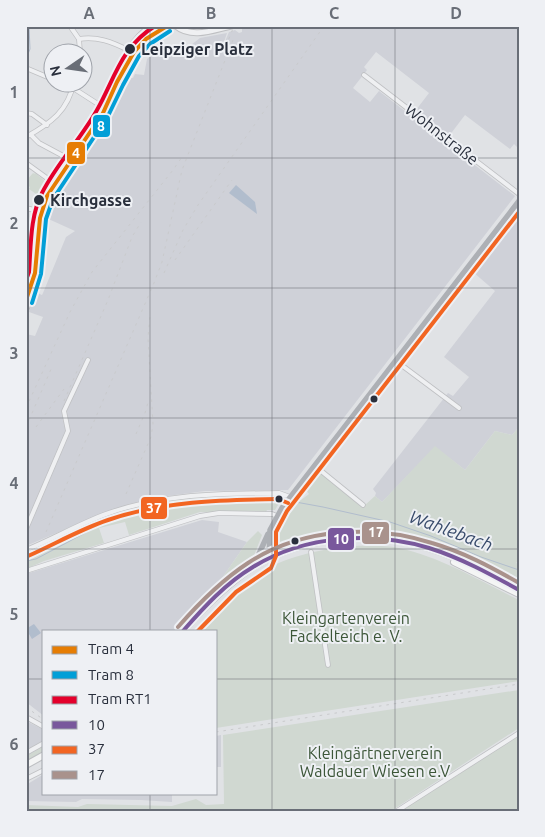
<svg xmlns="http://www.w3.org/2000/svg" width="545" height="837" font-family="Ubuntu,sans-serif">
<rect width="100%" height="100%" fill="#e0e2e5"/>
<g fill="#cfd1d8">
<path d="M246,26H519V149L514,144L510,149L465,115L449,136L416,110L429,93L376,52L364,67L367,70L353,88L370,102L379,91L515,196L288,490L205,491L160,497L103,513L26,546V334L35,336L43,317L29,312L35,292L42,295L43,293L66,237L75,231L44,217L49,204L57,189L107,114L126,78H133L135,74L144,75L147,59L152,55H158V53L182,52L200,38L227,33L221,51L229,32L235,30L239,33L242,32V28Z"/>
<path d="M519,215V427L512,435L495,431L465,470L435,447L382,502L375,496L376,493L373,489L448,393L453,396L469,377L444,357L495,291L473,272Z"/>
<path d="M202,520L219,522L218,532L247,542L220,581L176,631H44V716L26,702V574Z"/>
<path d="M26,721L44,730V740L26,751Z"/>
<path d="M221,735V767H216V736Z"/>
<path d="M44,774V793H172V802L141,800L82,799L76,802L26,801V785Z"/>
</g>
<g fill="#d0d8d1">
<path d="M34,172L47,183L41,191L39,188V196L29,189L30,187L26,184V181L33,173L35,174Z"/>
<path d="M519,427V560L516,563L519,564V587C460,557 413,528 343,533C321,535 301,543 279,546C264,532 285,509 296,498L301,500L309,494L306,490L320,471L365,505L375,496L382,502L435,446L465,470L495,431L512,435Z"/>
<path d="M200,496H276L281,500L275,510H267L266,512H200L129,535L125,522L99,528L104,543L44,561L26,569V553L109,516L158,501Z"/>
<path d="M258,531L262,535L252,561L239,571L220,581L247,542Z"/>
<path d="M352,546C368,546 384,545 399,548C441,557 480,581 519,600V681L216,728V631H195C213,613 230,593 251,578C281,557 317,550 352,546Z"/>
<path d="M519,690V728L391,811H26V805L78,807L87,804L172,806L196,799L206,805L224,804L223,735Z"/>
<path d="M519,735V811H400Z"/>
<path d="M44,746V751L26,761V756Z"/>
</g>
<g fill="#b1bdcd">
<path d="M236,185L255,202L257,214L229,193Z"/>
<path d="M34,624L41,633L32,639L26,629Z"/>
</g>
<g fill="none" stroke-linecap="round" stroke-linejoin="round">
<g stroke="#b1bdcd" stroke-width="1">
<path d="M26,59L30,49L29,26"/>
<path d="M290,501L323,507L390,522L431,536L481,557L519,570"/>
<path d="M26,561L36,559L100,525L137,512L215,501L284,502"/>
</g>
<defs>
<g id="minor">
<path d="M70,26L79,39L80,52"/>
<path d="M79,39C97,36 112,42 128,50"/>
<path d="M26,68L52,79"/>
<path d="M364,75L519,194"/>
<path d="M60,82L73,88L101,106"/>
<path d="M26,113L32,114L47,125"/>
<path d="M31,135L39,143L67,158"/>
<path d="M26,137C51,123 68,111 74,82"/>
<path d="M26,163L55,184"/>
<path d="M26,208L38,211"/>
<path d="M26,228L35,235"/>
<path d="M396,361L459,408"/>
<path d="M315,466L363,505"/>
<path d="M26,529L68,431L64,411L88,360"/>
<path d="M26,550C53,539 79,524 106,514C164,493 218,494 279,493L290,497"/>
<path d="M311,552L328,665"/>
<path d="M26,571L200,516L219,513L272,514L277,516"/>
<path d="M26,717L44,727"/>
<path d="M26,753L44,743"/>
<path d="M26,779L44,770"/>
<path d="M397,811L519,733"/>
</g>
<path id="tertiary" d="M176,26C192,39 213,30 231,26"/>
<g id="primary">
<path d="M63,164C76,145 90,126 101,106C118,78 123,46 152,26"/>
<path d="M26,289L31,272L33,257"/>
<path d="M26,308L35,276L41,218L47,196L101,117L132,60L146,45L172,26"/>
<path d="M454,562L519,594"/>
<path d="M183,631C204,607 227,584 253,567C302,536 374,530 429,548C461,558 490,574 519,590"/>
<path d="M26,765L44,755"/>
</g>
</defs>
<use href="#minor" stroke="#bfc0c3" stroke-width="5.5"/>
<use href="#tertiary" stroke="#bfc0c3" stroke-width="7"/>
<use href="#primary" stroke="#bdbfc2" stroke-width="8"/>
<use href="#minor" stroke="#eff0f2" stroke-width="4"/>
<use href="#tertiary" stroke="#eff0f2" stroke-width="5"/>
<g stroke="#adb0b5" stroke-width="5.5">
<path d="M269,559L270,530L282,508L519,201"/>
<path d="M253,567L268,534"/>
</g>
<use href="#primary" stroke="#f4f5f5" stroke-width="6"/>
<g stroke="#c9cacc" stroke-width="1" stroke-dasharray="2.5 5" stroke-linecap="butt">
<path d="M226,46L234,26"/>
<path d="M175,260L232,180"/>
<path d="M164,273L183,230L198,205L324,26"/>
<path d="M64,401L108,300L132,237L141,222"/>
<path d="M26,408L70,312L92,272L173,170L182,157"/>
<path d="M26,427L52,367"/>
<path d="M36,427L64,389"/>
<path d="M136,434L145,413L149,399"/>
<path d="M26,444L28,440"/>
<path d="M126,494L151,437L153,424L148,338L150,315"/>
<path d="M46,532L154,283L162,262L182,170L233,40"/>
<path d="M26,707L44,720"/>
<path d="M216,732L519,684"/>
</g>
<defs>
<path id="bus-1" d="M183,631C204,607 226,583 253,567C305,535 372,531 429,548C461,558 490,574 519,590"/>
<g id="bus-2">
<path d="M28,556C55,544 81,529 108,520C163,501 221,500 278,499L288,503"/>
<path d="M198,631L236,592L271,568L276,556V532L287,511L519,212"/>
</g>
<path id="bus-3" d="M178,627C199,603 222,580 248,563C301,528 373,524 432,543C463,552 491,567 519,583"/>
</defs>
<use href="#bus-1" stroke="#eef0f4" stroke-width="8"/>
<use href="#bus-2" stroke="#eef0f4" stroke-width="8"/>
<use href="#bus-3" stroke="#eef0f4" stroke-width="8"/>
<use href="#bus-1" stroke="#79589c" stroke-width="4"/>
<use href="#bus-2" stroke="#f26522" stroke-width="4"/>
<use href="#bus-3" stroke="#a9928c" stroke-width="4"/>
<defs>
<path id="tram-1" d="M26,300L35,273L40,218L47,196L103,113L117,82L134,52L146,39L167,26"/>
<path id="tram-2" d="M32,303L41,274L46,219L53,199L108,116L123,85L139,56L150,44L170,31"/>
<path id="tram-3" d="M26,280L29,272C31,246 30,216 42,193C57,163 81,139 97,110C115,78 121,47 155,26"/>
</defs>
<use href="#tram-1" stroke="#eef0f4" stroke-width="8"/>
<use href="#tram-2" stroke="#eef0f4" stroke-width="8"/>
<use href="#tram-3" stroke="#eef0f4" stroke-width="8"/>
<use href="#tram-1" stroke="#e67d03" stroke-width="4"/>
<use href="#tram-2" stroke="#029fd7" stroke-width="4"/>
<use href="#tram-3" stroke="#e4002b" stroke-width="4"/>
</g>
<path fill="none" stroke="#696e77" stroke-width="1" stroke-opacity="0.55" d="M150,26V631M272,26V811M395,26V811M26,158H519M26,288H519M26,418H519M26,549H519M26,679H44M216,679H519M150,793V811"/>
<g fill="#292f3c" stroke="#eef0f4" stroke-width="2">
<circle cx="130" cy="49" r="6"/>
<circle cx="39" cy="200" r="6"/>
<circle cx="374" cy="399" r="4.5"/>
<circle cx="279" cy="499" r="4.5"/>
<circle cx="295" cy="541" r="4.5"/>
</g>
<g text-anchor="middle" stroke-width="4" stroke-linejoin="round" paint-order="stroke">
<g font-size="16" font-weight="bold" fill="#292f3c" stroke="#eef0f4" text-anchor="start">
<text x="141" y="55">Leipziger Platz</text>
<text x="50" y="206">Kirchgasse</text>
</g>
<g font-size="16" fill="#292f3c" stroke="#eef0f4">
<text transform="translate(442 134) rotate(38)" y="6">Wohnstraße</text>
</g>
<g font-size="16" fill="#3c5638" stroke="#eef0f4">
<text x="346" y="624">Kleingartenverein<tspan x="346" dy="18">Fackelteich e. V.</tspan></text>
<text x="375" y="759">Kleingärtnerverein<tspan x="375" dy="18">Waldauer Wiesen e.V</tspan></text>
</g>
<g font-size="18" font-style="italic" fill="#384b6b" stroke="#eef0f4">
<text transform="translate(451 531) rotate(20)" y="6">Wahlebach</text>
</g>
</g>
<g stroke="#eef0f4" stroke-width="2">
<rect x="92" y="114" width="19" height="24" rx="5" fill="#029fd7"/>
<rect x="66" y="141" width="20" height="24" rx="5" fill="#e67d03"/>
<rect x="140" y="496" width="28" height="24" rx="5" fill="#f26522"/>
<rect x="361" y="521" width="29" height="24" rx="5" fill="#a9928c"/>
<rect x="327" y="527" width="28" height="24" rx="5" fill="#79589c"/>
</g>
<g font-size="14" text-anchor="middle" font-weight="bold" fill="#fff">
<text x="101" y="131">8</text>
<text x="76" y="158">4</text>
<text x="154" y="513">37</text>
<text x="376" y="537">17</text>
<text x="341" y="544">10</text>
</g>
<rect width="545" height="837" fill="none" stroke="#eef0f4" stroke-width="55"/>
<rect x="42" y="630" width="175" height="165" fill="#eef0f4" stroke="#9fa3aa"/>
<rect x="52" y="646" width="25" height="8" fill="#e67d03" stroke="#9fa3aa"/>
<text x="88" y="654" font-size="15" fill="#292f3c">Tram 4</text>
<rect x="52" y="671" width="25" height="8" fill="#029fd7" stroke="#9fa3aa"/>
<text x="88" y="680" font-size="15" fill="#292f3c">Tram 8</text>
<rect x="52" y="696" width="25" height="8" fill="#e4002b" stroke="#9fa3aa"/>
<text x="88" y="704" font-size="15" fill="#292f3c">Tram RT1</text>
<rect x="52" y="721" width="25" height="8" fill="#79589c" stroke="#9fa3aa"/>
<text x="88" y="730" font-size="15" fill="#292f3c">10</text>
<rect x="52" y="746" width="25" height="8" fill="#f26522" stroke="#9fa3aa"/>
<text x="88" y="754" font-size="15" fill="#292f3c">37</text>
<rect x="52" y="771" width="25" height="8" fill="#a9928c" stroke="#9fa3aa"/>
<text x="88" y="780" font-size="15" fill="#292f3c">17</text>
<g transform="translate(68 68) rotate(257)"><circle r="24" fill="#eef0f4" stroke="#9fa3aa"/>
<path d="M0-4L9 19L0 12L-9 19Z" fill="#696e77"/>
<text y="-8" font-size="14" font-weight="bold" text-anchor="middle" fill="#292f3c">N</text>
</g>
<rect x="28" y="28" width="490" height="782" fill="none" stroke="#696e77" stroke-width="2"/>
<g font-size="16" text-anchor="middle" font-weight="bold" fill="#696e77">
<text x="89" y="19">A</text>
<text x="211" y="19">B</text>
<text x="334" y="19">C</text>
<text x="456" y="19">D</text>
<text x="14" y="98">1</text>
<text x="14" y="229">2</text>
<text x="14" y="359">3</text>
<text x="14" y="489">4</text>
<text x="14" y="620">5</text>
<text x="14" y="750">6</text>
</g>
</svg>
